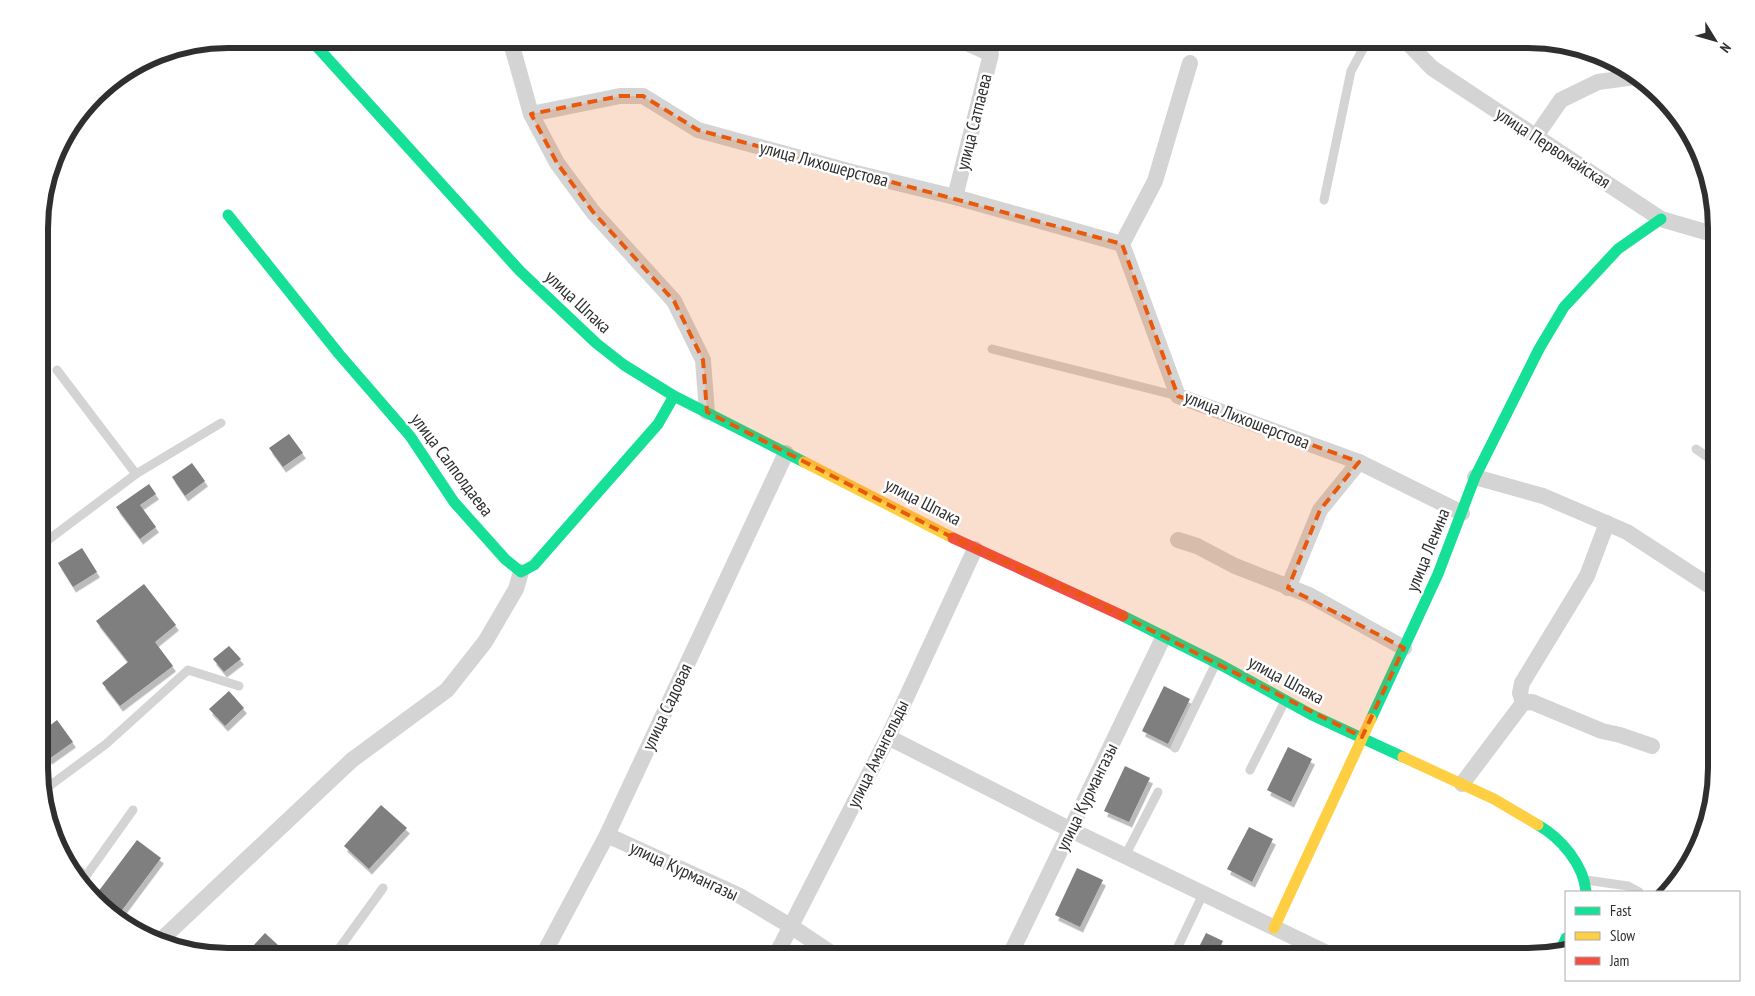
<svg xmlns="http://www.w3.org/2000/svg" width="1755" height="996" font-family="'PT Sans Narrow',sans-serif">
<defs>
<filter id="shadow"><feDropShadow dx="3" dy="5.5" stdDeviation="0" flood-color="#0004"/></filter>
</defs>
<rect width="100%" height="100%" fill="#fff"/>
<g fill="#7f7f7f" filter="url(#shadow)">
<path d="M289,434L303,453L283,467L269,448Z"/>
<path d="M192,463L205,481L185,496L172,477Z"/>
<path d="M149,484L156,494L140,505L156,527L140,539L116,507Z"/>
<path d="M82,548L97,572L73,587L58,563Z"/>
<path d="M144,584L176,625L155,642L173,666L120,706L102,683L128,662L96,621Z"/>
<path d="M229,646L241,659L224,672L213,659Z"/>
<path d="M1164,686L1190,699L1168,744L1142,731Z"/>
<path d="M229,691L244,708L225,726L209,709Z"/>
<path d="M57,720L73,742L49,759L40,747V733Z"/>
<path d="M1288,747L1312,759L1291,802L1267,790Z"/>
<path d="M1125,766L1150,778L1129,822L1104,811Z"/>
<path d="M381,805L407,828L369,869L344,846Z"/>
<path d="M1249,827L1273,839L1252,882L1227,869Z"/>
<path d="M137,840L161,858L117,917L95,896Z"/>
<path d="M1077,868L1103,880L1080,927L1055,915Z"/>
<path d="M265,933L291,957H243Z"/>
<path d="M1206,933L1223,941L1215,957H1194Z"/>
</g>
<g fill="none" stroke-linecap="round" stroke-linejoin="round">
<g stroke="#d4d4d4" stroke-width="9">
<path d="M1324,200L1351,71L1364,47L1373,39"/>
<path d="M40,219H41"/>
<path d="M992,349L1178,396"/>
<path d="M57,370L136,474"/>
<path d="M1696,449L1716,463"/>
<path d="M40,546L136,474L221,423"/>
<path d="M1175,748L1216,663"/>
<path d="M1250,770L1285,701"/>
<path d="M40,793L106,744L188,670L239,686"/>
<path d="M1125,856L1158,792"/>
<path d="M65,859L86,876"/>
<path d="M1586,880L1628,886L1639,892"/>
<path d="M81,883L133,810"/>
<path d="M333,957L383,888"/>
<path d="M1173,957L1203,894"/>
</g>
<g stroke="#d4d4d4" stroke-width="16">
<path d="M510,39L531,114L557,163L593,212L674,301L703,360L707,412"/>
<path d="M1404,39L1432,68L1661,219L1716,235"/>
<path d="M1190,63L1155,181L1122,244L1178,396L1359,462L1462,513"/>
<path d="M531,114L620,96H643L698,130L852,172L955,197L1122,244"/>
<path d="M1536,136L1561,100L1598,82L1635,77"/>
<path d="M955,197L991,54L958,39"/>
<path d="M1475,477L1543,496L1627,532L1716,590"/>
<path d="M1178,540L1197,546L1235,566L1309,595L1404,648"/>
<path d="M1288,588L1320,510L1359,462"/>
<path d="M1523,703L1520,693L1522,683L1587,576L1607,523"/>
<path d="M888,737L1071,830L1335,957"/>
<path d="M1462,784L1523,703L1532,702L1602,731L1620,735L1652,746"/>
<path d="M607,835L740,896L792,927L837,957"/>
<path d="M161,944L165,936L352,760L447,690L485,642L516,589L521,572"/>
<path d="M542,957L607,835L786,453"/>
<path d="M775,957L888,737L975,549"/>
<path d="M1009,957L1163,638"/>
</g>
<g stroke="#16e098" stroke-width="11">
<path d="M310,39L520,271L596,343L624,365L674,396L804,462"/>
<path d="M228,215L339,354L410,436L454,502L505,559L521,572L534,565L658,424L674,396"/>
<path d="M1123,616L1223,666L1312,715L1403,757"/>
<path d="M1371,719L1438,574L1475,477L1539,349L1564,307L1618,249L1661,219"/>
<path d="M1538,825C1561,838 1584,865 1586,892"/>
<path d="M1559,953L1566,938"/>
</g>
<g stroke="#ffcf43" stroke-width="11">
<path d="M804,462L953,538"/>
<path d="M1403,757L1494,799L1538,825"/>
<path d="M1274,928L1371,719"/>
</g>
<path stroke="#f24e42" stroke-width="11" d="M953,538L1123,616"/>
</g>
<path fill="#e8590c" fill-opacity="0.2" stroke="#e8590c" stroke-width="4" stroke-dasharray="10 6" stroke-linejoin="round" d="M620,96H643L698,130L1122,244L1178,396L1359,462L1320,510L1288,588L1404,648L1362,737L1083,596L975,549L707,412L703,360L674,301L593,212L557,163L531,114Z"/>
<g text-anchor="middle" stroke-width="5" stroke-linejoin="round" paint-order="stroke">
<g font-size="18" fill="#2f2f2f" stroke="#fff">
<text transform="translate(974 122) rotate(-76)" y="6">улица Сатпаева</text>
<text transform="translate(1553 148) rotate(33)" y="6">улица Первомайская</text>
<text transform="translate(824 164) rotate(15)" y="6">улица Лихошерстова</text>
<text transform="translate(578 302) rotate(43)" y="6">улица Шпака</text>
<text transform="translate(1247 420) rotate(21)" y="6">улица Лихошерстова</text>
<text transform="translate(452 465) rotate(53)" y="6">улица Салполдаева</text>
<text transform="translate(923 502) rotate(27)" y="6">улица Шпака</text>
<text transform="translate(1428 550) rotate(-68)" y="6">улица Ленина</text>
<text transform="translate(1286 680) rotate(28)" y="6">улица Шпака</text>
<text transform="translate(667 707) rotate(-65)" y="6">улица Садовая</text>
<text transform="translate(878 754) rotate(-64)" y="6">улица Амангельды</text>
<text transform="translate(1087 797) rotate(-64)" y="6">улица Курмангазы</text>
<text transform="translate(684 871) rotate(25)" y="6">улица Курмангазы</text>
</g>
</g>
<path d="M0 0H1755V996H0ZM228 48H1528A180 180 0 0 1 1708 228V768A180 180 0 0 1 1528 948H228A180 180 0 0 1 48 768V228A180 180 0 0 1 228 48Z" fill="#fff" fill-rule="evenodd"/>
<path fill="none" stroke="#2f2f2f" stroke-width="6" d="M228 48H1528A180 180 0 0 1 1708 228V768A180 180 0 0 1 1528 948H228A180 180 0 0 1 48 768V228A180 180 0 0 1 228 48Z"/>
<rect x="1565" y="891" width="175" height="90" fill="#ffffff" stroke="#acacac"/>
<rect x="1575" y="907" width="25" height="8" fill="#16e098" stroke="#acacac"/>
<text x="1610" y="916" font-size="15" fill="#2f2f2f">Fast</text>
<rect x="1575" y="932" width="25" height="8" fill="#ffcf43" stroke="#acacac"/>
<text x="1610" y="941" font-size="15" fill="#2f2f2f">Slow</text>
<rect x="1575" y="957" width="25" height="8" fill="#f24e42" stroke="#acacac"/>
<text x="1610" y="966" font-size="15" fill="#2f2f2f">Jam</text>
<g transform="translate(1715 40) rotate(127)" stroke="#ffffff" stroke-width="4" paint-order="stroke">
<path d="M0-4L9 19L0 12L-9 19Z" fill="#2f2f2f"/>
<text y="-8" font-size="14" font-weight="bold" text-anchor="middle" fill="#2f2f2f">N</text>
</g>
</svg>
